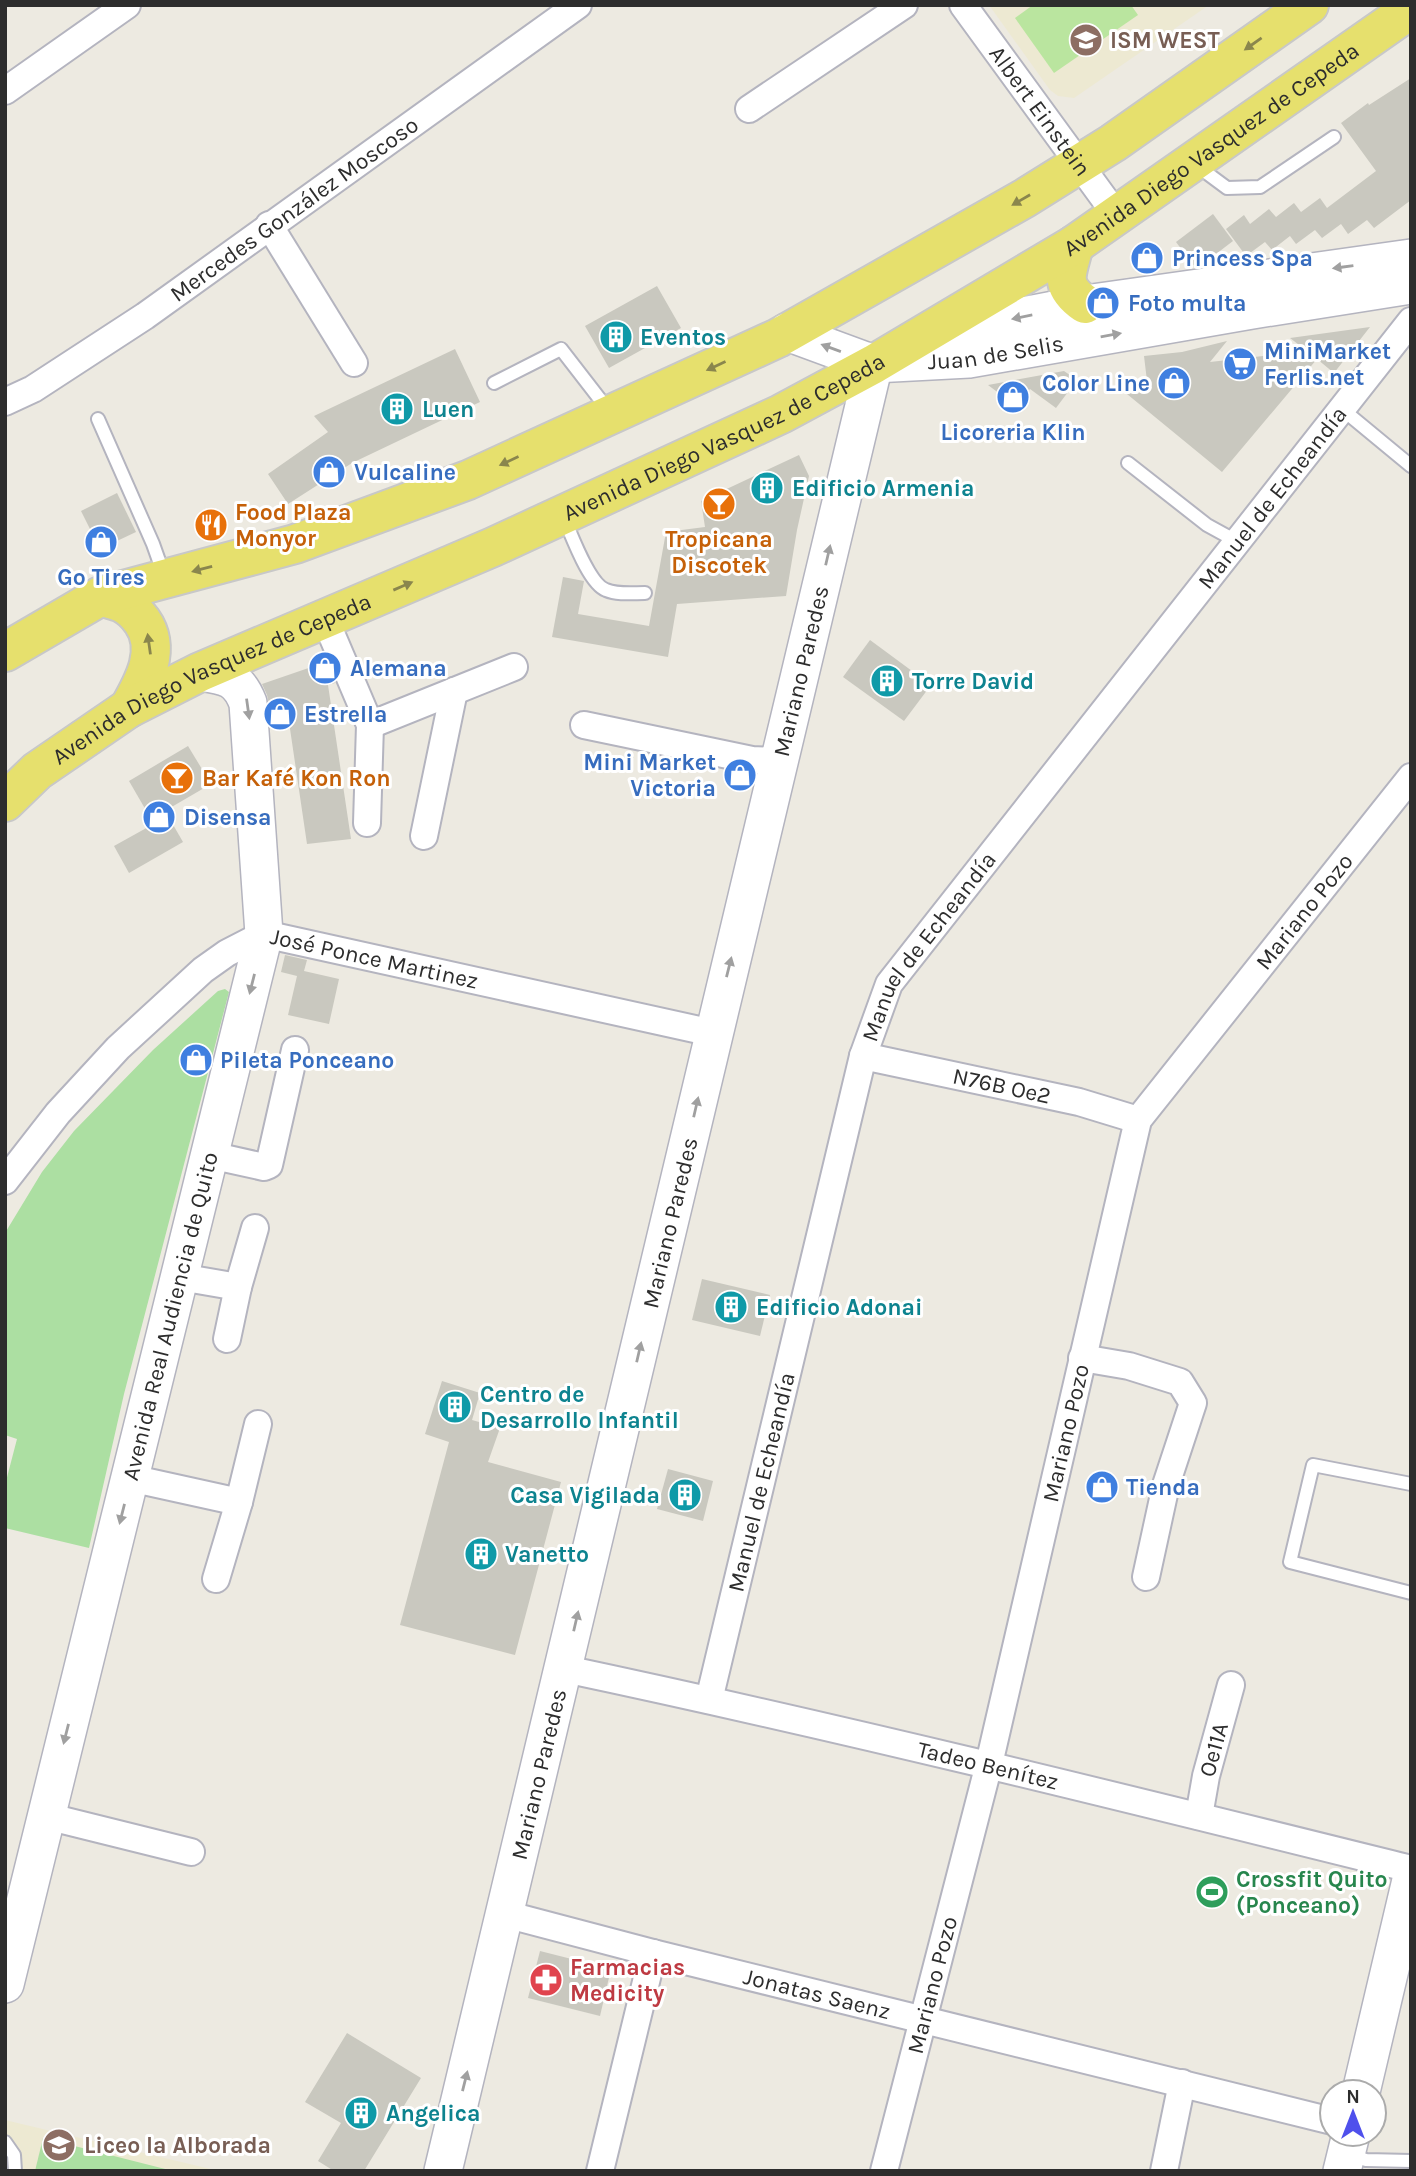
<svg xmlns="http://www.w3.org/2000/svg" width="1416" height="2176" font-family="Karla,sans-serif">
<rect width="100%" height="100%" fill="#edeae1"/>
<g fill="#ede9d2">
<path d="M989,5H1209L1074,98L1058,96L1050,90Z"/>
<path d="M5,2120L219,2171H5Z"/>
</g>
<g fill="#acdfa2">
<path d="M225,989L229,992L124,1394L89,1548L5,1528V1485L17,1439L5,1435V1233L42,1172L74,1131L153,1050L218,991Z"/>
<path d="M43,2138L173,2171H35Z"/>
</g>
<path fill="#bae59f" d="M1033,5H1131L1138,15L1054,73L1015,18Z"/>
<g fill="#c9c8bf">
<path d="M1411,78V200L1374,228L1367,220L1348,234L1341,224L1322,238L1315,230L1296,244L1290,236L1272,250L1265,242L1246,256L1226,229L1244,215L1250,224L1269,209L1276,217L1294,203L1301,212L1320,198L1327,208L1376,171L1341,123L1368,103L1369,105Z"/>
<path d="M1213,214L1233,241L1199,267H1195L1176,242Z"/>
<path d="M657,286L681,328L609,368L585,326Z"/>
<path d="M1370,327L1334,373L1317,359L1222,472L1116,385L1147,381L1144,356L1182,352L1227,341L1210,362L1307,351L1290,338Z"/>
<path d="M455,349L480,402L352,463L288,504L268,474L328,432L314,416Z"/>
<path d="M1064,371L1077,380L1056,408L1030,389L1016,406L988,385Z"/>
<path d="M799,455L809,476L797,530L786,596L677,604L668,657L552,637L563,577L584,581L578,614L649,626L666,532L705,527L701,501Z"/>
<path d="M117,493L136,532L100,549L81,511Z"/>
<path d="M870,640L931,685L904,721L843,677Z"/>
<path d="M326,662L335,683L328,685L351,839L307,844L289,722L274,725L267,695L262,684Z"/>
<path d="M188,746L211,784L151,819L129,781Z"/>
<path d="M168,816L183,842L129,873L114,846Z"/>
<path d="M285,955L307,960L304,971L339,979L329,1024L288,1015L297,976L281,972Z"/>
<path d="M702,1279L770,1295L760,1336L692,1320Z"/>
<path d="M442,1381L480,1393L472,1420L500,1428L488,1462L561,1482L515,1655L400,1625L449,1442L425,1434Z"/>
<path d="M668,1469L713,1481L703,1521L657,1509Z"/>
<path d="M540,1951L611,1969L600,2016L528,1998Z"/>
<path d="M347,2033L421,2078L364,2171H334L318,2161L341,2123L305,2102Z"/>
</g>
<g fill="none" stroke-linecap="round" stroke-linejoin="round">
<defs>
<g id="lane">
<path d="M1196,165L1227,188L1260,187L1334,137"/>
<path d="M494,383L561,349L609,411"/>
<path d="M1342,409L1411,466"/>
<path d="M98,419L153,544L164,575"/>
<path d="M1128,463L1207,525L1238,542"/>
<path d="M564,518C572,536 589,584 606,590C618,595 633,593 645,593"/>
<path d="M1411,1484L1313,1465L1290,1562L1411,1593"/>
<path d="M5,2142L14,2155L15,2171"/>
<path d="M1349,2155L1366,2160L1411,2161"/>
</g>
<g id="street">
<path id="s1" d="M963,5L1117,216"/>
<path d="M5,91L127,5"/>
<path d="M749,109L904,5"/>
<path d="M269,225L354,363"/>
<path id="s2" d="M5,402L33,389L145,316L578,5"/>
<path d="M325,619L370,725L367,823"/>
<path d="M370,725L514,667"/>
<path d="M584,725L752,760L779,761"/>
<path d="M424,836L454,691"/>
<path id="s3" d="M863,1056L1079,1102L1138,1120"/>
<path d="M210,1155L264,1167L269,1165L295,1050"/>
<path id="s4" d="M5,1181L58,1113L118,1048L203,970L227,953L264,934L713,1033"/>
<path d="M180,1277L238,1287"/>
<path d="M227,1339L238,1287L255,1228"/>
<path d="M1082,1358L1129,1366L1180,1382L1193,1403L1166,1485L1146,1577"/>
<path d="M130,1478L239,1502"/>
<path d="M216,1579L239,1502L258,1424"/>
<path id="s5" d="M565,1669C848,1729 1129,1799 1411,1869"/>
<path id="s6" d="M709,1700L863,1056L889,984L1411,321"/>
<path d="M46,1816L191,1852"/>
<path id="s7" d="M1199,1816L1206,1776L1231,1685"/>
<path id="s8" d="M505,1914L653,1953L1332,2121"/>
<path d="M600,2171L653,1953"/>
<path id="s9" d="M884,2171L989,1764L1138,1120L1411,777"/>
<path d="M1164,2171L1182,2083"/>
</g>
<g id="secondary">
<path id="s10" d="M787,332L874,364L969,359L1252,310L1411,285"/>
<path d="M930,342L966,327L1085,304L1411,258"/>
<path id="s11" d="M5,1984L264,934L248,703C238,677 226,676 200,672"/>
<path d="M1361,2092L1411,1880"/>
<path id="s12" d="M443,2171C589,1569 730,966 874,364"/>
<path d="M1342,2171L1351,2134"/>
</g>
<g id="primary">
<path d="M1074,245C1067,274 1058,285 1085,304"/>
<path d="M101,596C108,599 115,600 122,603C130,607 137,614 142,621C162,649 144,682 129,708"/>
<path d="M5,652L101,596L295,544L468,480L778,338L1025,198L1113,143L1309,5"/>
<path id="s13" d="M5,802L37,771L129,708L200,672L493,547L781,414L874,364L1074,245L1411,9"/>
</g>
</defs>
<use href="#lane" stroke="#b4b4bf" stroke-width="16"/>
<use href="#street" stroke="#b4b4bf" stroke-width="30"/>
<use href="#secondary" stroke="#b4b4bf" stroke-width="40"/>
<use href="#primary" stroke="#c8c8c8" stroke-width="42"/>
<use href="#lane" stroke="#fff" stroke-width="12"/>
<use href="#street" stroke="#fff" stroke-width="26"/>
<use href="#secondary" stroke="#fff" stroke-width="37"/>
<use href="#primary" stroke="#e6e06d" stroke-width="38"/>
</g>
<defs><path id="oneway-solid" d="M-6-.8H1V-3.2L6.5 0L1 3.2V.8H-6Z" transform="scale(1.75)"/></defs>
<g fill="#8a864d">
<use href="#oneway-solid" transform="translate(1253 44) rotate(145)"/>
<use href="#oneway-solid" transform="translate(1021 200) rotate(150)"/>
<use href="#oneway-solid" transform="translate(716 366) rotate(155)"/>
<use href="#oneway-solid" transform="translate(509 461) rotate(155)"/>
<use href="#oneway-solid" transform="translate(202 569) rotate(165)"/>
<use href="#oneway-solid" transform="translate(403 586) rotate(-23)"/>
<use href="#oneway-solid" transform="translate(149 644) rotate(-98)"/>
</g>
<g fill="#a0a0a0">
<use href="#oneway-solid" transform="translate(1343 267) rotate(172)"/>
<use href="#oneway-solid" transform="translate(1022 317) rotate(169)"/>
<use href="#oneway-solid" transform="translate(1111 335) rotate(-10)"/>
<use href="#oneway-solid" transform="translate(831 348) rotate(-160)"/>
<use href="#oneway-solid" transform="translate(828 555) rotate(-77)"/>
<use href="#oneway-solid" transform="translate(248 709) rotate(82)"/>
<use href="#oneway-solid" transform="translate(729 967) rotate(-76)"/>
<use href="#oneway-solid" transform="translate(252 984) rotate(104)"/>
<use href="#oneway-solid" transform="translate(696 1107) rotate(-77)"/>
<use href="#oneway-solid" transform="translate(639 1352) rotate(-77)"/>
<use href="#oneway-solid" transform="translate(122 1514) rotate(104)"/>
<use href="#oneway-solid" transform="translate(576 1621) rotate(-77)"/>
<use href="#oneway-solid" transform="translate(66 1734) rotate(104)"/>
<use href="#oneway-solid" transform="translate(465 2081) rotate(-76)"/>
</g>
<defs>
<symbol id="school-disc" viewBox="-11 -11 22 22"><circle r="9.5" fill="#8d6e63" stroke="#fff"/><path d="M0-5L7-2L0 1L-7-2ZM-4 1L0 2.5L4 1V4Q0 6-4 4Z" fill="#fff"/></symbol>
<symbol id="shop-disc" viewBox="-11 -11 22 22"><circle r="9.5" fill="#3f7fe0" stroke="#fff"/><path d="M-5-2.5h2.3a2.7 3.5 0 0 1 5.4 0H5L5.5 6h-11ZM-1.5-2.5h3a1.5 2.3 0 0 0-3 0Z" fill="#fff"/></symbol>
<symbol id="building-disc" viewBox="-11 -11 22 22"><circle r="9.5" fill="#0f9aa8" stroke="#fff"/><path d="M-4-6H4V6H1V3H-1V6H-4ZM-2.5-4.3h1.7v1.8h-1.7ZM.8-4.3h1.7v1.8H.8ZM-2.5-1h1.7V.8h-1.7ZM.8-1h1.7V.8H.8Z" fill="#fff"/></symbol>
<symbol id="supermarket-disc" viewBox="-11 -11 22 22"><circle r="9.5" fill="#3f7fe0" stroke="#fff"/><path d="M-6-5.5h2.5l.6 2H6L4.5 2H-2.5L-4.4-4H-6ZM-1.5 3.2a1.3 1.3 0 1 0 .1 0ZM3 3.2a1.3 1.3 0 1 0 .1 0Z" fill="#fff"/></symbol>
<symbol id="bar-disc" viewBox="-11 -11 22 22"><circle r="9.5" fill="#e8710a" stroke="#fff"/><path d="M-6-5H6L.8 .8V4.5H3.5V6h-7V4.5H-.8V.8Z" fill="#fff"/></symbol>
<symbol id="restaurant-disc" viewBox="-11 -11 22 22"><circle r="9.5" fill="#e8710a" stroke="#fff"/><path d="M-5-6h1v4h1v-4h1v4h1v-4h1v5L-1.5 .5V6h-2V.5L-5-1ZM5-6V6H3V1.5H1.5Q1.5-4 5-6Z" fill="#fff"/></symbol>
<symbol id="stadium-disc" viewBox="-11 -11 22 22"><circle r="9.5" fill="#2e9e5b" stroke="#fff"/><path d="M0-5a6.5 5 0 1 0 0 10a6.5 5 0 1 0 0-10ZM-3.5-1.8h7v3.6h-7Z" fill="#fff"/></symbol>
<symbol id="pharmacy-disc" viewBox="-11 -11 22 22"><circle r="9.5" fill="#e0444e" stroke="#fff"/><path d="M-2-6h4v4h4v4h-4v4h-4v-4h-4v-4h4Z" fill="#fff"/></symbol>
</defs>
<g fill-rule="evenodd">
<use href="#school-disc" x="1067" y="21" width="38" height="38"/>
<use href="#shop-disc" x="1128" y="239" width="38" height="38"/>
<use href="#shop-disc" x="1084" y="284" width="38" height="38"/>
<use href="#building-disc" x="597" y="318" width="38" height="38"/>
<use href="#supermarket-disc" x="1221" y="345" width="38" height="38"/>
<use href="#shop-disc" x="1155" y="364" width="38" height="38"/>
<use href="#shop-disc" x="994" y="378" width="38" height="38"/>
<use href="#building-disc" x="378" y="390" width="38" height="38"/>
<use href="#shop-disc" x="310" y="453" width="38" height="38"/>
<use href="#building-disc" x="748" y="469" width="38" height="38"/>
<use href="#bar-disc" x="700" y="485" width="38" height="38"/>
<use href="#restaurant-disc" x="192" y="506" width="38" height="38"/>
<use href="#shop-disc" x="82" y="523" width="38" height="38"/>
<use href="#shop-disc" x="306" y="649" width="38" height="38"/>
<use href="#building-disc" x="868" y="662" width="38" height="38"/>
<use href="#shop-disc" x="261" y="695" width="38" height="38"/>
<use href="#shop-disc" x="721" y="756" width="38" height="38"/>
<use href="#bar-disc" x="158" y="759" width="38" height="38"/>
<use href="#shop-disc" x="140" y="798" width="38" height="38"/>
<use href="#shop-disc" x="177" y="1041" width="38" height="38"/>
<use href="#building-disc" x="712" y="1288" width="38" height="38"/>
<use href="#building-disc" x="436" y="1388" width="38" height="38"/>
<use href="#shop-disc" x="1083" y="1468" width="38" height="38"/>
<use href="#building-disc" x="666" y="1476" width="38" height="38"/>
<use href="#building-disc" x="462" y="1535" width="38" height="38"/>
<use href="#stadium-disc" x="1193" y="1873" width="38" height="38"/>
<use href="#pharmacy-disc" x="527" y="1961" width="38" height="38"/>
<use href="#building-disc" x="342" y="2094" width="38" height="38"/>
<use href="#school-disc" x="40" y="2126" width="38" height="38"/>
</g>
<g text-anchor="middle" stroke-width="6" stroke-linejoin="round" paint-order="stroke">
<g font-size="23" font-weight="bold" fill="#785e54" stroke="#fff" text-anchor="start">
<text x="1110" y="48">ISM WEST</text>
<text x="84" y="2153">Liceo la Alborada</text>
</g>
<g font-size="23" fill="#2d2d2d" stroke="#fff">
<text dy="8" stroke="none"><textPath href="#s1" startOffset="131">Albert Einstein</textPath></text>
<text dy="8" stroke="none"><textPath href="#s13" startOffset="1377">Avenida Diego Vasquez de Cepeda</textPath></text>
<text dy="8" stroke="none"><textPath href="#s2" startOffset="348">Mercedes González Moscoso</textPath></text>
<text dy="8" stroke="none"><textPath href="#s10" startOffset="215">Juan de Selis</textPath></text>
<text dy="8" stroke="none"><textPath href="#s13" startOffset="810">Avenida Diego Vasquez de Cepeda</textPath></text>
<text dy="8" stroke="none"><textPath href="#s6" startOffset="1358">Manuel de Echeandía</textPath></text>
<text dy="8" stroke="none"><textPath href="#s12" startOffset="1542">Mariano Paredes</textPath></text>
<text dy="8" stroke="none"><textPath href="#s13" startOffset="243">Avenida Diego Vasquez de Cepeda</textPath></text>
<text dy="8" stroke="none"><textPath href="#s9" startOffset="1348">Mariano Pozo</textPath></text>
<text dy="8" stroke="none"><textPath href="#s6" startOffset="791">Manuel de Echeandía</textPath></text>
<text dy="8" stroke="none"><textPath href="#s4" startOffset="474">José Ponce Martinez</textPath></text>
<text dy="8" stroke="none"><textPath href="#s3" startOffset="142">N76B Oe2</textPath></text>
<text dy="8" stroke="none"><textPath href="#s12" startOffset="975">Mariano Paredes</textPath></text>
<text dy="8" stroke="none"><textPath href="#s11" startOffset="688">Avenida Real Audiencia de Quito</textPath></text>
<text dy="8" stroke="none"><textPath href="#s9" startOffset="760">Mariano Pozo</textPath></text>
<text dy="8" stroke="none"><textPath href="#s6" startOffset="224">Manuel de Echeandía</textPath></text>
<text dy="8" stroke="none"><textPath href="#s7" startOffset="68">Oe11A</textPath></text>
<text dy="8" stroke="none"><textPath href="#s5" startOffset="434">Tadeo Benítez</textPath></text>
<text dy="8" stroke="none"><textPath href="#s12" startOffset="408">Mariano Paredes</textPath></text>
<text dy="8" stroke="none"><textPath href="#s9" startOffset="192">Mariano Pozo</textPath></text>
<text dy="8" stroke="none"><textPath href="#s8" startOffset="322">Jonatas Saenz</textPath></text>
</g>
<g font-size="23" font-weight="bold" fill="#366cbe" stroke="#fff" text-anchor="start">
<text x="1172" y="266">Princess Spa</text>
<text x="1128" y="311">Foto multa</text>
<text x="1264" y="359">MiniMarket<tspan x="1264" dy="26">Ferlis.net</tspan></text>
<text x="1150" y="391" text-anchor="end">Color Line</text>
<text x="1013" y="440" text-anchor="middle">Licoreria Klin</text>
<text x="354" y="480">Vulcaline</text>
<text x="101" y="585" text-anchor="middle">Go Tires</text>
<text x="350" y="676">Alemana</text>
<text x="304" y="722">Estrella</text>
<text x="716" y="770" text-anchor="end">Mini Market<tspan x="716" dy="26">Victoria</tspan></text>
<text x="184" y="825">Disensa</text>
<text x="220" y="1068">Pileta Ponceano</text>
<text x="1126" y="1495">Tienda</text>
</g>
<g font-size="23" font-weight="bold" fill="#0d838f" stroke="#fff" text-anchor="start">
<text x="640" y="345">Eventos</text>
<text x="422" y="417">Luen</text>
<text x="792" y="496">Edificio Armenia</text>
<text x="912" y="689">Torre David</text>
<text x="756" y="1315">Edificio Adonai</text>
<text x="480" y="1402">Centro de<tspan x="480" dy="26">Desarrollo Infantil</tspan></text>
<text x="660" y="1503" text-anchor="end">Casa Vigilada</text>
<text x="505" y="1562">Vanetto</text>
<text x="386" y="2121">Angelica</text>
</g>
<g font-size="23" font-weight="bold" fill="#c56008" stroke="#fff" text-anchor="start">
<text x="235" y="520">Food Plaza<tspan x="235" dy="26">Monyor</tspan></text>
<text x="719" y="547" text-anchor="middle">Tropicana<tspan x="719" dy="26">Discotek</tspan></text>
<text x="202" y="786">Bar Kafé Kon Ron</text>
</g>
<g font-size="23" font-weight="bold" fill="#27864d" stroke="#fff" text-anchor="start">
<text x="1236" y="1887">Crossfit Quito<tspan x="1236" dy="26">(Ponceano)</tspan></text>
</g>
<g font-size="23" font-weight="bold" fill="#be3a42" stroke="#fff" text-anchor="start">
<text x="570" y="1975">Farmacias<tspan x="570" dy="26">Medicity</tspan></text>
</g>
</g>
<rect width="1416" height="2176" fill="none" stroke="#2d2d2d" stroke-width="14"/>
<g transform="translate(1353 2113)"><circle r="33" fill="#ffffff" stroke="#ababab" stroke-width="2"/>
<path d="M0-5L12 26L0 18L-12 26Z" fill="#4f50ec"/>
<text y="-10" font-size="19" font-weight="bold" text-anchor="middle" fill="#2d2d2d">N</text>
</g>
</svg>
